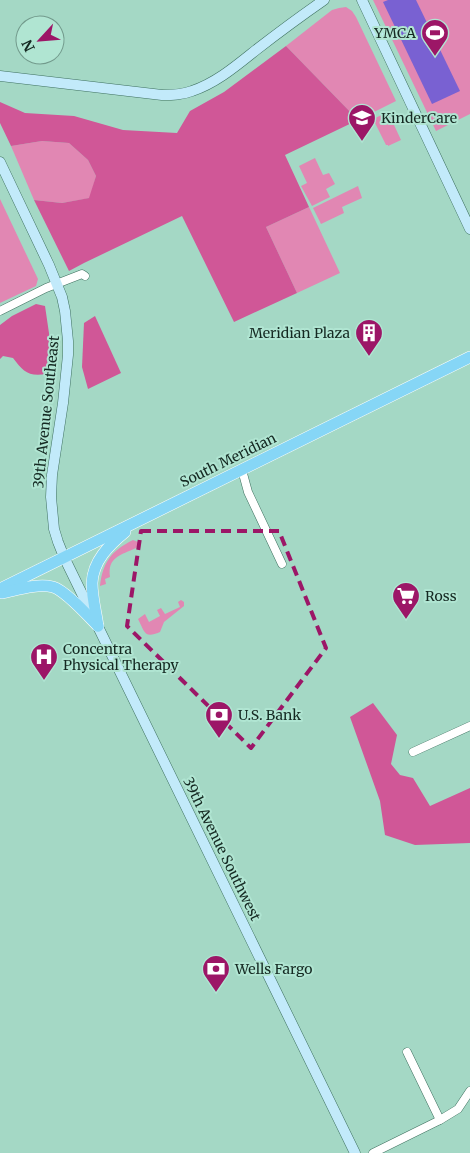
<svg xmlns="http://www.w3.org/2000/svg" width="470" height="1153" font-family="Merriweather,serif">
<rect width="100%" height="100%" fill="#a4d8c5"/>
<g fill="#e187b3">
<path d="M373,0H470V114L436,131Z"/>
<path d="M346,7L352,11L356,17L396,101L358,120L286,46L332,10L339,8Z"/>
<path d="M388,112L401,140L388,146V145H386L373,119Z"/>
<path d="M42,141L69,143L88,160L96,176L90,198L62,203L34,200L11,146Z"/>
<path d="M315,158L323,175L329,173L335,184L326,189L330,197L312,206L301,186L307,183L299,166Z"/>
<path d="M358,186L362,198L342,207L344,213L321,224L313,208Z"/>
<path d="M0,199L38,279L36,286L0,303Z"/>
<path d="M309,207L340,273L297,293L266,227Z"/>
<path d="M133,540L138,542V546L136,548C121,555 107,557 110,577L105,579L106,584L100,586C103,562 111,551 133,540Z"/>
<path d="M181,600L184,602V606L164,622L160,632C144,639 145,632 138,619L145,614L149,622L160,616L157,610L161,608L165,614L180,607L178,602Z"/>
</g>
<g fill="#d05797">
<path d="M286,46L358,120L285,155L309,207L266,227L297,293L234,322L182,216L84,263L69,271L34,200L62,203L89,198L96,176L88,160L69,143L42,141L11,146L0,123V102L25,113L74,116L123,130L177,133L190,111L224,92Z"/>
<path d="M36,304L45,306L50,340L46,374C28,377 23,371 13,358L3,356L0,359V325L12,316Z"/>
<path d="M95,316L121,373L88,389L82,367L84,323Z"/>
<path d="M373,703L397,735L391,764L400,775L413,778L430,806L470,788V843L415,845L385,835L380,801L350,717Z"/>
</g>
<path fill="#7961d2" d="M388,0H416L460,91L432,104L383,2Z"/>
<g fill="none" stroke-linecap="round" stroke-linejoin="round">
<defs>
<g id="street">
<path d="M0,311L46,288L82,274L85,276"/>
<path d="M242,470L248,492L282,564"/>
<path d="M413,752L470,726"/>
<path d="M407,1052L440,1120"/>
<path d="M373,1153L440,1120L458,1109L470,1091"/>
</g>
<g id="secondary">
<path d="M362,0L470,229"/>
<path d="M0,76L162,95C172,95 182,95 192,91C216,83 236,66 256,50C278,33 301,16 324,0"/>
<path d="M0,162L49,265L62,297L65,311L68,341V355L63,403L52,475L51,497L54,529L58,542L64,557L355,1153"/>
</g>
<g id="primary">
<path d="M0,589L470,357"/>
<path d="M2,593C17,590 37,583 53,587C66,591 88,616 98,626"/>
<path d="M98,626C96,612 92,597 92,583C93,561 109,545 125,532"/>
</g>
</defs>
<use href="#street" stroke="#3e705f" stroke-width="9"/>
<use href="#secondary" stroke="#3e705f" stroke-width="11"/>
<use href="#primary" stroke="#fff" stroke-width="12"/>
<use href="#street" stroke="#fff" stroke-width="8"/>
<use href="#secondary" stroke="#c2eafa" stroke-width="10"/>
<use href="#primary" stroke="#86d6f6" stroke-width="11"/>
</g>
<path fill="none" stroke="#9c1667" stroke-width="4" stroke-dasharray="10 6" stroke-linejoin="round" d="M141,531H279L326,648L251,748L127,626Z"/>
<defs>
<symbol id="stadium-pin" viewBox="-11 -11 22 30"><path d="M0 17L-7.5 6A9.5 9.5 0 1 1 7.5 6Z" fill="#9c1667" stroke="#b0e5d2"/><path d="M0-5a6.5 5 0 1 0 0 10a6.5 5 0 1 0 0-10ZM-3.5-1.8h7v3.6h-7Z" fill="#fff"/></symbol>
<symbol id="school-pin" viewBox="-11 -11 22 30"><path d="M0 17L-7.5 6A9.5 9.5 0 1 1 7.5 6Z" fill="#9c1667" stroke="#b0e5d2"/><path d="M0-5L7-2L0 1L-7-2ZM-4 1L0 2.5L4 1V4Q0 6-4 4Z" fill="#fff"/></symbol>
<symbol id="building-pin" viewBox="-11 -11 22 30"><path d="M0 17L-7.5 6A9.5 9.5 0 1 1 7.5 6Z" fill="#9c1667" stroke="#b0e5d2"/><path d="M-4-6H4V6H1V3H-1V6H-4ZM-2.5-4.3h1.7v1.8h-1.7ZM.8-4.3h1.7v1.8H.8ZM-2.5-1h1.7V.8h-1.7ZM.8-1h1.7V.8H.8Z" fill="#fff"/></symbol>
<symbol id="supermarket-pin" viewBox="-11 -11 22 30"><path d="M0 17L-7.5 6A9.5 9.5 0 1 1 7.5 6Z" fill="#9c1667" stroke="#b0e5d2"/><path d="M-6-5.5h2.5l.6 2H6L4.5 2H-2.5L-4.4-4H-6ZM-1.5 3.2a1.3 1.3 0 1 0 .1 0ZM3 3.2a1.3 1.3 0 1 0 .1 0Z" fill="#fff"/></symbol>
<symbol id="hospital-pin" viewBox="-11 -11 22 30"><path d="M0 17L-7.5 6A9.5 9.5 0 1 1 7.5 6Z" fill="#9c1667" stroke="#b0e5d2"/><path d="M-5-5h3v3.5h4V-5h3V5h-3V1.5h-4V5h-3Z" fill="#fff"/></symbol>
<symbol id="bank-pin" viewBox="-11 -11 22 30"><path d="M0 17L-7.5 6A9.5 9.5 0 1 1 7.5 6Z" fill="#9c1667" stroke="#b0e5d2"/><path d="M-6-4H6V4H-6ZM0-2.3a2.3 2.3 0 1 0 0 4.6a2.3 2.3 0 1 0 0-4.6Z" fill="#fff"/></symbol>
</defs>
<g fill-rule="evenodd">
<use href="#stadium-pin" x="419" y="17" width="32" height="43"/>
<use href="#school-pin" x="346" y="102" width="32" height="43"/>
<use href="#building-pin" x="353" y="317" width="32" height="43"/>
<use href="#supermarket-pin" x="390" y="580" width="32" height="43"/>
<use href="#hospital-pin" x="28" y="641" width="32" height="43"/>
<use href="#bank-pin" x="203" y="699" width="32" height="43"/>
<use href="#bank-pin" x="200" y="953" width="32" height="43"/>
</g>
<g text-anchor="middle" stroke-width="4" stroke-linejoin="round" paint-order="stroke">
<g font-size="14" fill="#152922" stroke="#b0e5d2" text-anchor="start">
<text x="416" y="38" text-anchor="end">YMCA</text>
<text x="381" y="123">KinderCare</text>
<text x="350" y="338" text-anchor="end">Meridian Plaza</text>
<text x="425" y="601">Ross</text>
<text x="63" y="654">Concentra<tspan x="63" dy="16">Physical Therapy</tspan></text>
<text x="238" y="720">U.S. Bank</text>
<text x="235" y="974">Wells Fargo</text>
</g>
<g font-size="14" fill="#152922" stroke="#b0e5d2">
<text transform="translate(46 412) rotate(-84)" y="5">39th Avenue Southeast</text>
<text transform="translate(228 460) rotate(-26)" y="5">South Meridian</text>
<text transform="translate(222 849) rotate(64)" y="5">39th Avenue Southwest</text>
</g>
</g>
<g transform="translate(40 40) rotate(244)"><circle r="24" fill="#b0e5d2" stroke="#729a8c"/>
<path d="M0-4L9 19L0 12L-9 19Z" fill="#9c1667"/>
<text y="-8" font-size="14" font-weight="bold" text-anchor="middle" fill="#152922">N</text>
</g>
</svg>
